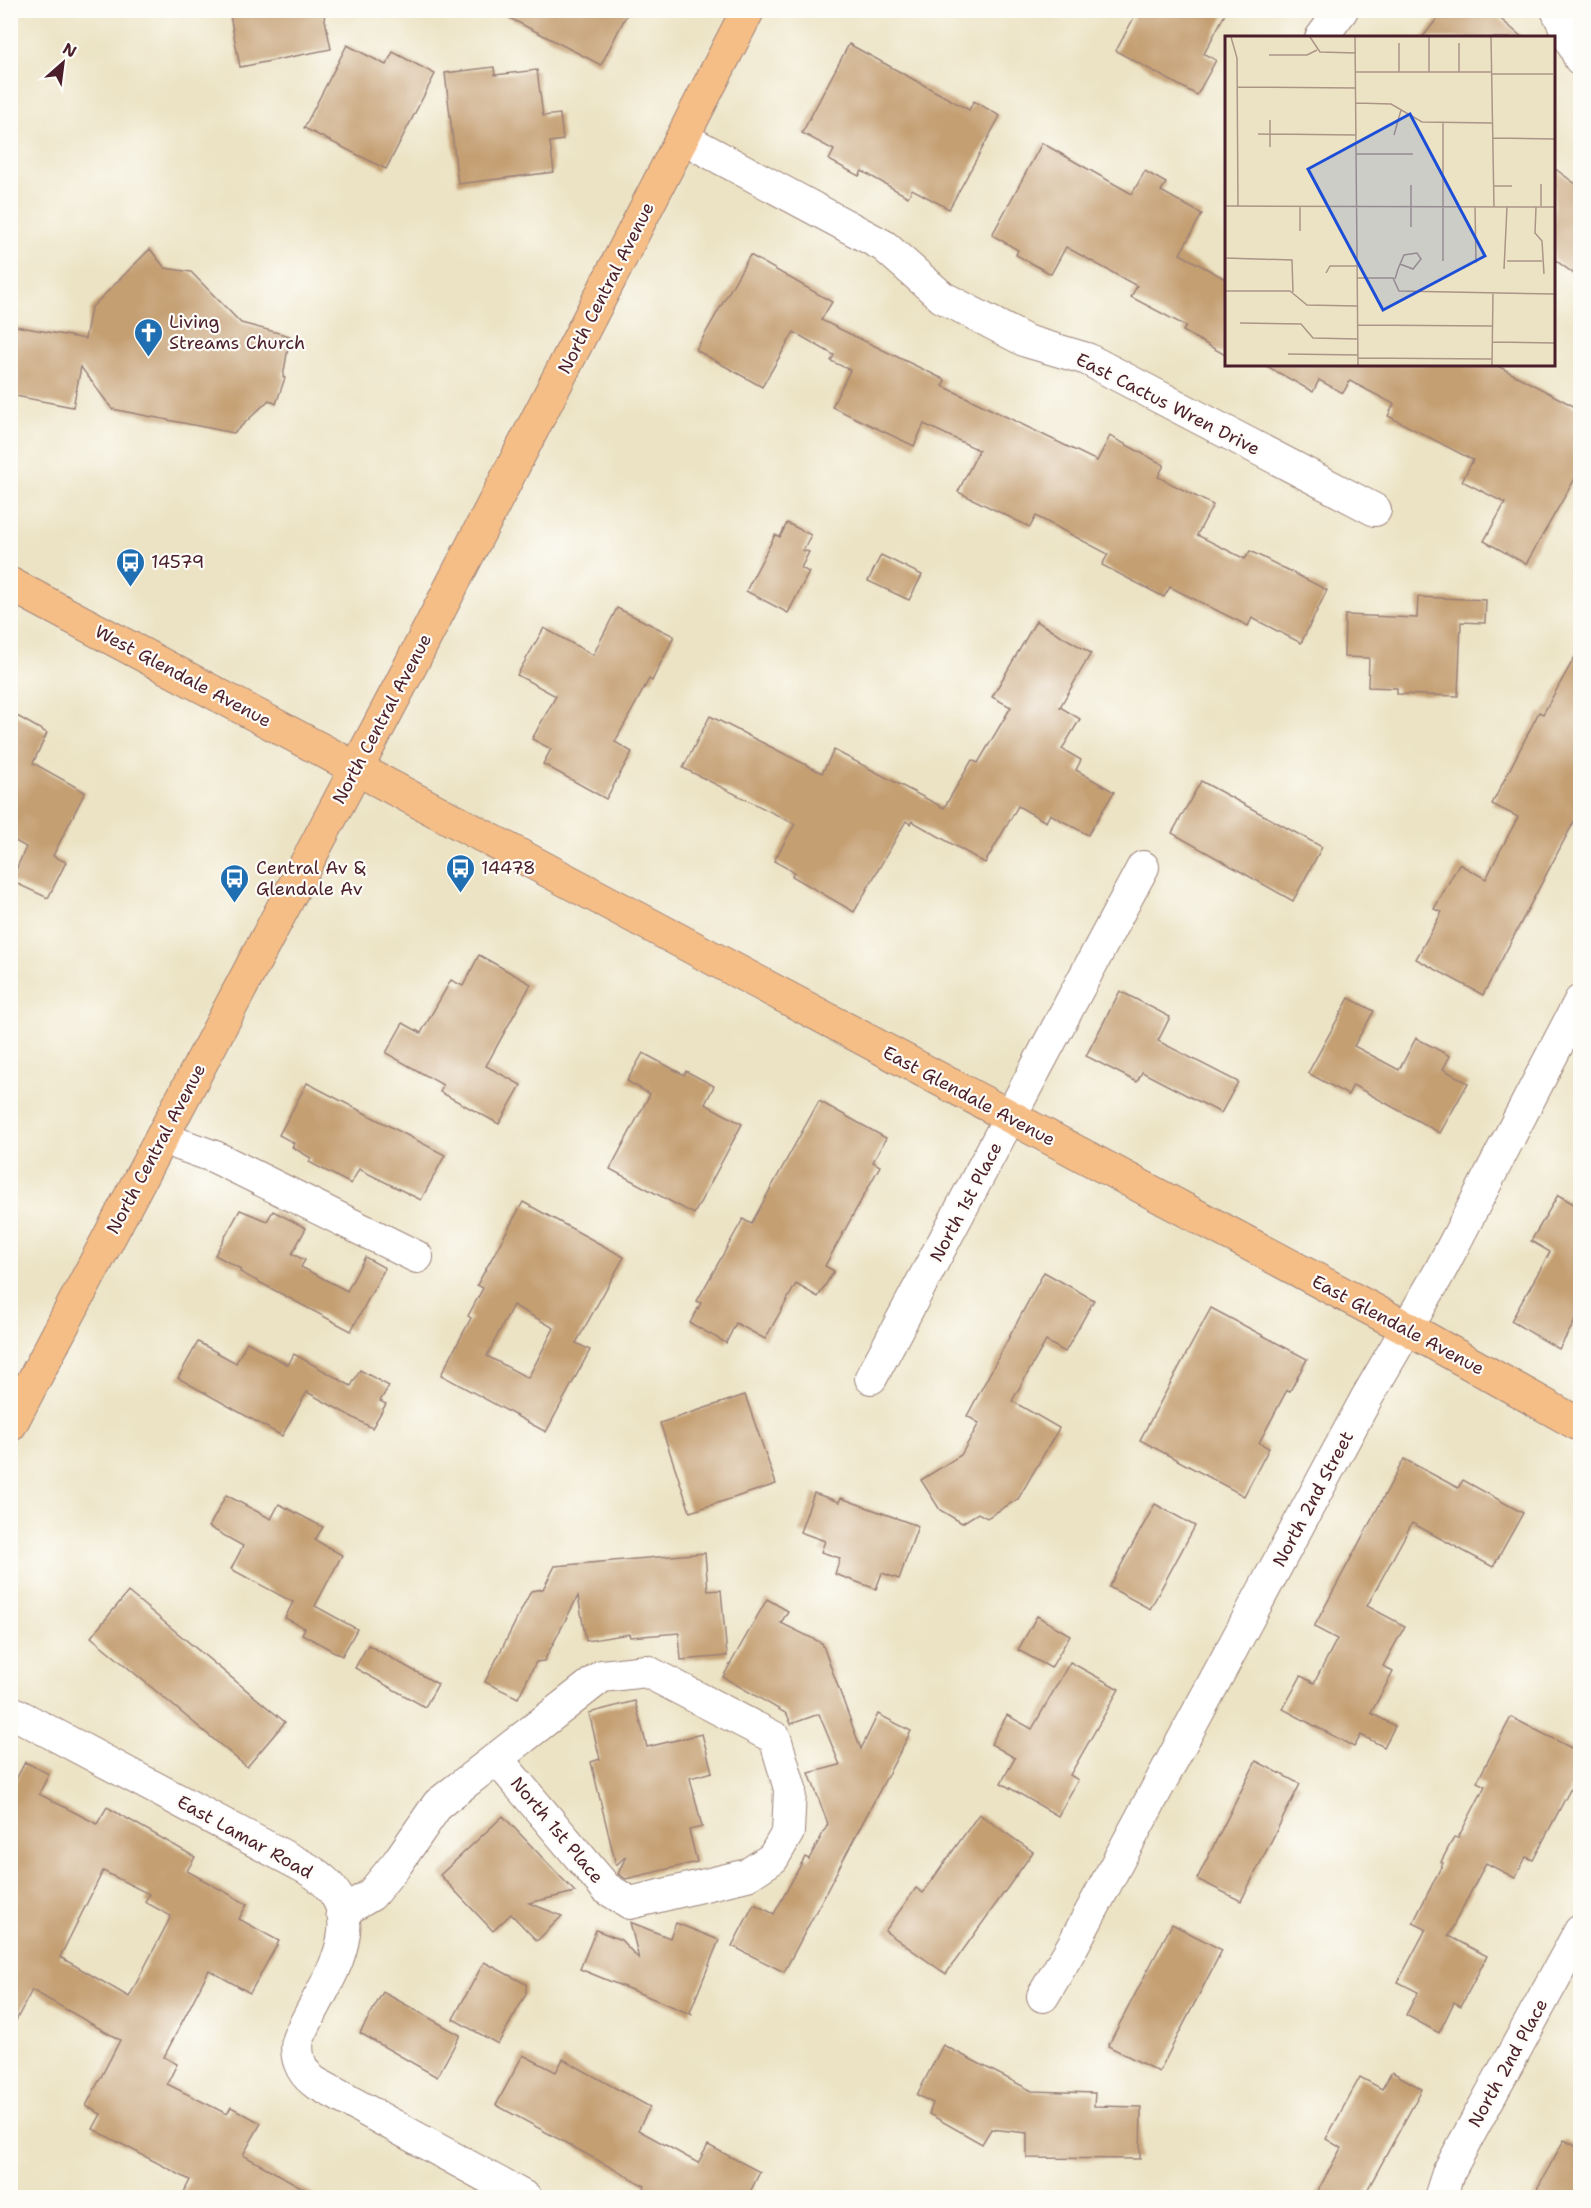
<svg xmlns="http://www.w3.org/2000/svg" width="1591" height="2208" font-family="'Shantell Sans',sans-serif">
<rect width="100%" height="100%" fill="#fdfcf7"/>
<filter id="ink" filterUnits="userSpaceOnUse"><feTurbulence type="fractalNoise" baseFrequency=".0167" numOctaves="2"/><feDisplacementMap in="SourceGraphic" scale="12" xChannelSelector="R" yChannelSelector="G"/><feConvolveMatrix kernelMatrix="1 2 1 2 8 2 1 2 1" color-interpolation-filters="sRGB"/></filter>
<filter id="wash" filterUnits="userSpaceOnUse"><feTurbulence type="fractalNoise" baseFrequency=".008" numOctaves="4" result="noise"/><feDisplacementMap in="SourceGraphic" scale="24" xChannelSelector="R" yChannelSelector="G"/><feGaussianBlur stdDeviation="1.35" result="paint"/><feColorMatrix in="noise" values="0 0 0 0 0 0 0 0 0 0 0 0 0 0 0 0 0 1.4 0 .05"/><feComposite in="paint" operator="in"/></filter>
<g filter="url(#wash)">
<rect width="100%" height="100%" fill="#ece3c4"/>
<g id="blocks">
<g fill="#c49f72" fill-rule="evenodd">
<path d="M229,10H323L331,49L240,67Z"/>
<path d="M494,10H629L601,65Z"/>
<path d="M1138,10H1227L1204,54L1216,60L1197,95L1116,51Z"/>
<path d="M1444,10H1490L1523,38H1422Z"/>
<path d="M849,44L969,110L974,101L1000,116L949,209L912,189L908,197L862,171L859,176L829,160L834,150L802,133Z"/>
<path d="M347,45L386,65L393,52L435,74L386,169L304,128Z"/>
<path d="M494,67L495,75L537,70L543,116L560,114L563,140L550,142L554,172L458,184L445,73Z"/>
<path d="M1042,143L1132,194L1145,171L1166,183L1161,191L1202,214L1180,254L1227,280V356L1183,331L1186,326L1131,297L1137,286L1066,247L1051,274L1016,255L1018,250L992,235Z"/>
<path d="M1554,168L1581,188V279L1554,259Z"/>
<path d="M150,249L165,268L191,272L241,323L290,336L283,377L285,378L276,404L269,400L234,433L112,409L81,367L73,407L10,395V325L85,339L91,308Z"/>
<path d="M750,255L832,302L821,320L945,380L943,386L1097,461L1110,436L1164,465L1158,477L1213,505L1197,535L1245,559L1250,551L1327,590L1301,643L1252,618L1248,626L1170,587L1164,597L1102,565L1108,554L1036,516L1030,527L958,492L979,450L924,424L914,446L832,407L850,370L831,361L834,355L794,332L762,387L696,350Z"/>
<path d="M1263,364H1494L1581,410V468L1526,564L1484,541L1505,503L1462,481L1473,460L1388,416L1394,404L1350,381L1343,393L1319,380L1313,392Z"/>
<path d="M787,523L811,535L803,550L809,552L801,568L809,572L788,613L746,591L775,535L780,537Z"/>
<path d="M881,555L922,575L909,600L868,581Z"/>
<path d="M1418,597L1486,600L1485,623L1461,622L1458,696L1397,694V688L1368,687L1369,658L1344,657L1345,615L1417,618Z"/>
<path d="M617,608L674,636L652,681L649,679L615,742L632,752L606,799L543,764L551,749L532,739L556,696L517,675L544,628L593,655Z"/>
<path d="M1036,621L1091,653L1060,707L1080,719L1062,749L1081,760L1076,770L1114,792L1088,835L1050,814L1046,822L1018,806L985,863L912,821L910,824L906,821L854,912L792,876L794,872L774,861L795,824L683,768L710,716L822,773L834,750L944,808L972,760L978,763L1011,707L992,697Z"/>
<path d="M1581,646V808L1483,995L1416,959L1442,912L1434,909L1459,864L1486,879L1499,853L1518,817L1492,804L1539,712L1543,714Z"/>
<path d="M10,712L47,733L33,763L85,792L53,856L66,862L48,898L11,881L26,847L10,838Z"/>
<path d="M1201,781L1322,847L1293,901L1172,833Z"/>
<path d="M479,955L531,984L486,1066L521,1085L499,1124L440,1092L443,1085L386,1053L403,1023L421,1033L451,980L463,986Z"/>
<path d="M1120,991L1170,1017L1158,1041L1238,1082L1221,1113L1142,1072L1137,1082L1086,1056Z"/>
<path d="M1349,998L1374,1011L1354,1046L1399,1070L1416,1038L1450,1056L1443,1069L1468,1083L1440,1133L1353,1085L1348,1095L1308,1073Z"/>
<path d="M643,1053L684,1075L686,1071L714,1086L705,1104L742,1124L694,1214L610,1169L650,1094L627,1081Z"/>
<path d="M307,1083L445,1155L421,1200L359,1169L351,1184L309,1162L311,1158L292,1147L294,1143L279,1135Z"/>
<path d="M819,1101L886,1138L873,1162L880,1166L825,1266L834,1271L818,1297L796,1284L765,1339L736,1323L726,1343L690,1323L701,1303L697,1301L743,1219L751,1224Z"/>
<path d="M1558,1195L1581,1208V1311L1559,1349L1511,1321L1550,1252L1531,1241Z"/>
<path d="M523,1202L624,1257L576,1343L590,1350L546,1432L441,1375L471,1318L468,1316L483,1288L477,1285ZM513,1305L554,1328L528,1378L487,1356Z"/>
<path d="M240,1210L267,1221L273,1211L306,1228L292,1254L305,1260L301,1267L347,1291L365,1257L385,1268L351,1331L240,1272L241,1269L215,1255Z"/>
<path d="M1044,1272L1094,1300L1065,1352L1046,1341L1012,1401L1059,1428L1018,1499L987,1518L978,1513L962,1523L940,1510L921,1480L961,1455L979,1423L967,1416Z"/>
<path d="M1211,1308L1307,1359L1290,1391L1287,1390L1259,1443L1269,1448L1244,1496L1140,1440Z"/>
<path d="M198,1342L236,1363L247,1342L288,1365L294,1354L351,1386L360,1370L389,1386L380,1401L386,1404L372,1428L307,1392L282,1436L178,1378Z"/>
<path d="M745,1395L776,1484L690,1512L660,1423Z"/>
<path d="M1404,1459L1458,1488L1463,1480L1523,1513L1493,1567L1412,1523L1367,1606L1405,1626L1383,1666L1393,1672L1371,1713L1395,1726L1384,1747L1361,1735L1354,1747L1283,1709L1301,1676L1314,1683L1337,1639L1314,1627Z"/>
<path d="M814,1493L839,1502L841,1498L918,1526L899,1579L882,1573L876,1589L835,1574L840,1558L821,1552L825,1541L800,1532Z"/>
<path d="M226,1495L271,1519L279,1504L323,1527L315,1540L342,1555L315,1606L357,1629L342,1656L302,1634L305,1628L285,1618L293,1602L231,1569L243,1546L209,1527Z"/>
<path d="M1155,1504L1195,1526L1150,1609L1109,1587Z"/>
<path d="M705,1553L708,1591L721,1590L727,1656L681,1660L679,1633L630,1637L629,1634L586,1641L578,1596L544,1661L536,1662L518,1698L485,1682L531,1591L543,1589L555,1566Z"/>
<path d="M128,1592L285,1722L247,1767L91,1637Z"/>
<path d="M767,1599L788,1611L781,1623L822,1643L861,1749L878,1714L911,1731L784,1972L732,1946L754,1904L774,1914L805,1857L809,1859L828,1824L809,1773L840,1765L819,1714L791,1724L787,1714L723,1677Z"/>
<path d="M1037,1616L1070,1635L1051,1668L1018,1650Z"/>
<path d="M368,1645L438,1684L425,1707L355,1668Z"/>
<path d="M1070,1662L1119,1689L1070,1775L1078,1780L1058,1816L1001,1783L1015,1758L991,1744L1007,1715L1032,1729Z"/>
<path d="M635,1701L647,1747L702,1734L712,1772L690,1778L702,1827L689,1830L697,1862L626,1879L618,1874L626,1856L616,1865L591,1762L600,1759L589,1713Z"/>
<path d="M1511,1717L1581,1753V1791L1572,1786L1533,1860L1526,1857L1515,1878L1486,1863L1448,1936L1487,1956L1461,2006L1454,2002L1439,2033L1406,2015L1418,1992L1398,1982L1426,1929L1413,1923L1443,1863L1441,1862L1454,1837L1458,1838L1485,1786L1477,1782Z"/>
<path d="M1256,1761L1300,1784L1241,1901L1197,1879Z"/>
<path d="M25,1762L49,1774L39,1794L97,1824L107,1807L195,1857L187,1871L247,1904L239,1919L279,1941L250,1993L209,1970L164,2057L177,2064L167,2084L227,2114L231,2107L261,2123L243,2155L321,2198H181L190,2180L93,2129L101,2114L86,2106L120,2040L32,1990L10,2032V1791ZM103,1871L149,1894L145,1902L171,1916L129,1997L60,1957Z"/>
<path d="M979,1814L1033,1852L946,1974L885,1931L916,1888L923,1893Z"/>
<path d="M503,1816L575,1892L529,1903L562,1916L537,1941L511,1914L493,1931L440,1875Z"/>
<path d="M630,1922L670,1938L676,1923L719,1940L690,2012L693,2015L580,1969L596,1930L621,1940L639,1959Z"/>
<path d="M1172,1924L1222,1950L1159,2072L1108,2046Z"/>
<path d="M484,1962L526,1984V1994L498,2044L453,2019Z"/>
<path d="M383,1992L460,2035L437,2077L360,2033Z"/>
<path d="M943,2045L1032,2091L1095,2093L1094,2106L1141,2107L1140,2159L1027,2158V2133L991,2129L982,2144L929,2114L933,2103L917,2095Z"/>
<path d="M523,2055L556,2072L563,2059L650,2107L638,2130L698,2163L708,2145L760,2172L747,2198H655L643,2191L645,2186L496,2105Z"/>
<path d="M1392,2072L1422,2089L1363,2198H1314L1341,2148L1326,2139L1360,2077L1382,2089Z"/>
<path d="M1564,2140L1581,2149V2198H1532Z"/>
</g>
</g>
</g>
<g filter="url(#ink)">
<use href="#blocks" fill-opacity="0" stroke="#9b8178" stroke-width="1.5"/>
<g fill="none" stroke-linecap="round" stroke-linejoin="round">
<defs>
<g id="minor">
<path d="M1557,10L1580,59"/>
<path d="M1321,38L1342,10"/>
<path d="M683,138L884,246L942,297L1026,341L1087,359L1375,510"/>
<path d="M162,1138L215,1157L417,1257"/>
<path d="M871,1378L1143,867"/>
<path d="M10,1711L308,1869C384,1915 321,1985 298,2039C295,2056 300,2071 314,2082L526,2198"/>
<path d="M342,1912L371,1895L398,1862L438,1804L602,1676L646,1671L775,1738L790,1789L788,1832L773,1858L747,1875L630,1903L606,1888L497,1759"/>
<path d="M1043,1996L1072,1947L1366,1399L1439,1273L1580,1001"/>
<path d="M1440,2198L1448,2173L1580,1931"/>
</g>
<g id="major">
<path d="M10,584L1407,1328L1580,1425"/>
<path d="M10,1425L400,686L748,10"/>
</g>
</defs>
<use href="#minor" stroke="#9b8178" stroke-width="34"/>
<use href="#major" stroke="#9b8178" stroke-width="35"/>
<use href="#minor" stroke="#fff" stroke-width="32"/>
<use href="#major" stroke="#f6be87" stroke-width="33"/>
</g>
</g>
<defs>
<symbol id="church-pin" viewBox="-11 -11 22 30"><path d="M0 17L-7.5 6A9.5 9.5 0 1 1 7.5 6Z" fill="#1f6fb2" stroke="#fdfcf7"/><path d="M-1.2-6h2.4v3.5h3.3v2.4h-3.3V6h-2.4V-.1h-3.3v-2.4h3.3Z" fill="#fff"/></symbol>
<symbol id="bus-pin" viewBox="-11 -11 22 30"><path d="M0 17L-7.5 6A9.5 9.5 0 1 1 7.5 6Z" fill="#1f6fb2" stroke="#fdfcf7"/><path d="M-5-6H5V4H4V6H2V4H-2V6H-4V4H-5ZM-3.5-4V0h7V-4ZM-3.5 1.2v1.5H-2V1.2ZM2 1.2v1.5H3.5V1.2Z" fill="#fff"/></symbol>
</defs>
<g fill-rule="evenodd">
<use href="#church-pin" x="132" y="316" width="33" height="45"/>
<use href="#bus-pin" x="114" y="546" width="33" height="45"/>
<use href="#bus-pin" x="444" y="852" width="33" height="45"/>
<use href="#bus-pin" x="218" y="862" width="33" height="45"/>
</g>
<g text-anchor="middle" stroke-width="4.5" stroke-linejoin="round" paint-order="stroke">
<g font-size="18" fill="#4a1f2b" stroke="#fdfcf7">
<text transform="translate(606 288) rotate(-63)" y="6">North Central Avenue</text>
<text transform="translate(1168 404) rotate(27)" y="6">East Cactus Wren Drive</text>
<text transform="translate(183 676) rotate(28)" y="6">West Glendale Avenue</text>
<text transform="translate(382 719) rotate(-62)" y="6">North Central Avenue</text>
<text transform="translate(969 1096) rotate(28)" y="6">East Glendale Avenue</text>
<text transform="translate(156 1149) rotate(-62)" y="6">North Central Avenue</text>
<text transform="translate(966 1202) rotate(-62)" y="6">North 1st Place</text>
<text transform="translate(1398 1325) rotate(28)" y="6">East Glendale Avenue</text>
<text transform="translate(1313 1499) rotate(-62)" y="6">North 2nd Street</text>
<text transform="translate(557 1830) rotate(50)" y="6">North 1st Place</text>
<text transform="translate(245 1837) rotate(29)" y="6">East Lamar Road</text>
<text transform="translate(1508 2063) rotate(-61)" y="6">North 2nd Place</text>
</g>
<g font-size="18" fill="#4a1f2b" stroke="#fdfcf7" text-anchor="start">
<text x="169" y="328">Living<tspan x="169" dy="21">Streams Church</tspan></text>
<text x="151" y="568">14579</text>
<text x="256" y="874">Central Av &amp;<tspan x="256" dy="21">Glendale Av</tspan></text>
<text x="481" y="874">14478</text>
</g>
</g>
<g transform="translate(1225 36)">
<rect width="330" height="330" fill="#ece3c4"/>
<path fill="none" stroke="#ab9587" stroke-width="1.5" d="M6,1L12,22L13,170M85,1L95,16L131,17M130,1L133,329M204,1V36M266,1L269,171M174,7V36M234,7V36M44,19H82L92,14M131,36H266M267,38H328M12,51L130,52M131,67L166,68L197,86L267,87M45,84V111M33,98L131,99M169,99L176,74M268,102L330,103M131,118H188M316,148V170M186,149V191M268,150H287M0,170L330,171M250,170L251,227M311,171L310,197L317,205L319,238M75,195V170M0,222L67,224L68,256M218,225V86M282,225H317M279,233L282,171M101,237L105,230H132M132,242H168L174,255L330,258M170,243L173,233L179,219L192,217L196,223L188,233L175,228M0,255H65L82,269L132,270M15,287L76,288L88,302L132,303M132,289L267,290M267,306L330,307M63,318L133,319M133,322L267,323M267,329L268,256"/>
<path fill="#1d4ed8" fill-opacity="0.15" stroke="#1d4ed8" stroke-width="3" d="M185,78L260,220L158,274L83,133Z"/>
<rect width="330" height="330" fill="none" stroke="#4a1f2b" stroke-width="3"/>
</g>
<rect width="1591" height="2208" fill="none" stroke="#fdfcf7" stroke-width="36"/>
<g transform="translate(63 63) rotate(28)" stroke="#fdfcf7" stroke-width="4.5" paint-order="stroke">
<path d="M0-4.5L10 22L0 15L-10 22Z" fill="#4a1f2b"/>
<text y="-9" font-size="16" font-weight="bold" text-anchor="middle" fill="#4a1f2b">N</text>
</g>
</svg>
